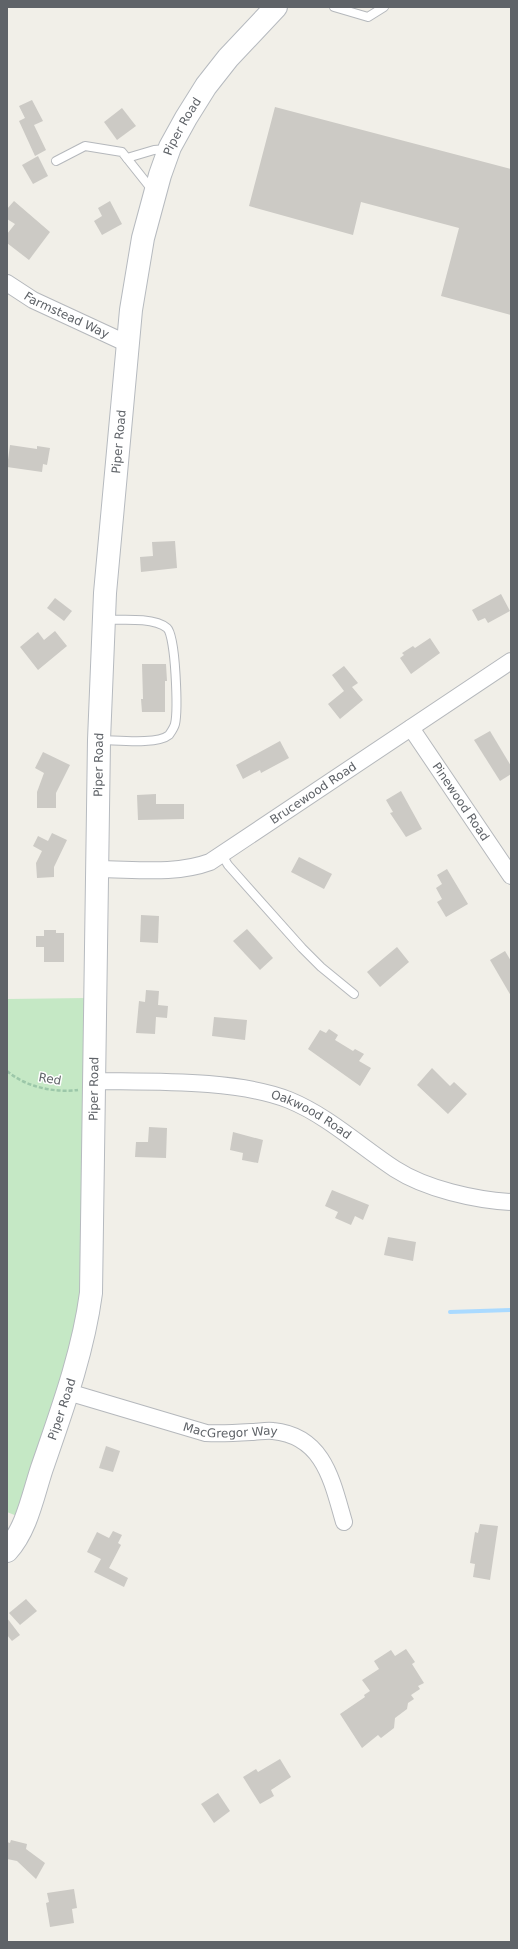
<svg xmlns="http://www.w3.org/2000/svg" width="518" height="1949" font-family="'DejaVu Sans',sans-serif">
<rect width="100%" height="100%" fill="#f1efe8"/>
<path fill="#c5e8c5" d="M87,998L83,1297L73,1358L17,1516L7,1512V999Z"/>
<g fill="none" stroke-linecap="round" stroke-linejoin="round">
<path stroke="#aadaff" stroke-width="4" d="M450,1312L511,1310"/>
</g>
<g fill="#cccac5">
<path d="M32,100L43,121L34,125L46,150L35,156L19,121L25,118L19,106Z"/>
<path d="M275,107L511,169V315L441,296L459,228L361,202L353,235L249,206Z"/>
<path d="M122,108L136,126L117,140L104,122Z"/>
<path d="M38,156L48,176L33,184L22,165Z"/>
<path d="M14,201L50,232L29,260L7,243V234L15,224L7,219V209Z"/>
<path d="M110,201L122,224L102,235L94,221L102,216L98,208Z"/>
<path d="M10,445L37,449V446L50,448L47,465L43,464L42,472L7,467Z"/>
<path d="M175,541L177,568L141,572L140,557L153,556L152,542Z"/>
<path d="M501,594L510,611L488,623L485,618L478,621L472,610Z"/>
<path d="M55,598L72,611L64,621L47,608Z"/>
<path d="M55,631L67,646L38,670L20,647L38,632L44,640Z"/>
<path d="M430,638L440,653L411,674L400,658L404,655L402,653L413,646L415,648Z"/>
<path d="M142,664H166L167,681H165V712H142L141,699H143Z"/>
<path d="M344,666L358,683L352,687L363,700L340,719L328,704L344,691L332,675Z"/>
<path d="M490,731L511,766V774L500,781L474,740Z"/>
<path d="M280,741L289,758L261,773L260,770L243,779L236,765Z"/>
<path d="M43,752L70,765L56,793V808H37V792L44,773L35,768Z"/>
<path d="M401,791L422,829L406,837L390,813L393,812L386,800Z"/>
<path d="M156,794V804H184V819L138,820L137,795Z"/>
<path d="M52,833L67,840L54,867V877L37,878L36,863L42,851L33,846L38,836L48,841Z"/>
<path d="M299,857L332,874L324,889L291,872Z"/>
<path d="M447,869L468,904L446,917L437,902L442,899L436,888L442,884L437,875Z"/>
<path d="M141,915L159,916L158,943L140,942Z"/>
<path d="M247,929L273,958L260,970L233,941Z"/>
<path d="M44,930H56V933H64V962H44V947H36V936H44Z"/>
<path d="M397,947L409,962L380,987L367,972Z"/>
<path d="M505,951L511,961V996L490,960Z"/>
<path d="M146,990L159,991L158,1005L168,1006L167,1018L156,1017L155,1034L136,1033L139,1001L145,1002Z"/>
<path d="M214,1017L247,1020L245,1040L212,1036Z"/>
<path d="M329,1029L338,1035L335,1040L353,1051L355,1049L364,1054L359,1061L371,1068L360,1086L308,1049L320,1030L326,1033Z"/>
<path d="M432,1068L450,1086L454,1082L467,1094L448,1114L417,1085Z"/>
<path d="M149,1127L167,1128L166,1158L135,1157L136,1142H148Z"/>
<path d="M233,1132L263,1140L258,1163L242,1160L243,1153L230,1150Z"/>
<path d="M332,1190L369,1205L363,1220L355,1216L351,1225L335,1218L338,1212L325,1206Z"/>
<path d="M388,1237L416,1242L413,1261L384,1255Z"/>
<path d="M106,1446L120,1451L113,1472L99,1468Z"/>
<path d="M480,1524L498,1526L490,1580L473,1577L475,1564L470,1563L475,1532L478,1533Z"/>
<path d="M113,1531L122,1535L118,1543L121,1545L109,1568L128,1578L124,1587L94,1572L101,1559L87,1552L97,1532L109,1538Z"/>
<path d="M26,1599L37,1611L20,1625L9,1613Z"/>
<path d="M7,1618L20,1635L12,1641L7,1635Z"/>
<path d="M406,1649L415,1662L412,1664L424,1683L418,1686L420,1689L411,1695L414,1699L408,1703L407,1709L395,1718L394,1728L381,1738L378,1735L362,1748L340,1714L365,1697L364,1695L370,1691L362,1680L379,1669L374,1661L391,1650L395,1656Z"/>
<path d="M280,1759L291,1777L271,1790L274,1796L260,1804L243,1777L256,1769L258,1772Z"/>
<path d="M218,1793L230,1811L214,1823L201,1804Z"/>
<path d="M11,1840L27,1844L26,1849L45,1863L36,1879L17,1861L7,1859V1842L10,1843Z"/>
<path d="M74,1889L77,1908L72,1909L74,1923L50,1927L46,1903L49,1902L47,1893Z"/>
</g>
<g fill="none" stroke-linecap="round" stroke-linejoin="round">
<defs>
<g id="lane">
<path d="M334,7L368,17L384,7"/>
<path d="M127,158L154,150L167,149"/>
<path d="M56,161L85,146L122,152L153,191"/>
<path d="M100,740C116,740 157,745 169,735C171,732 174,728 175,724C178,711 176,636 167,628C154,617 121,620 104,620"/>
<path d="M222,855L228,865L302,948L321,967L354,994"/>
</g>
<g id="street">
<path id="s1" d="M7,283L33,300L128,344"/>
<path id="s2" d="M411,728L511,876"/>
<path id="s3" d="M97,869C134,869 175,875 210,862L511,661"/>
<path id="s4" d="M94,1081C151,1082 236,1079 289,1100C328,1116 360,1146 395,1169C426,1189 475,1200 511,1202"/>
<path id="s5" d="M68,1392L206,1433C221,1434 236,1433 251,1432C258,1432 266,1430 273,1431C324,1436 332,1481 344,1522"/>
</g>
<g id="secondary">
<path id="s6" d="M7,1551C27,1529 33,1495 42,1468C62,1410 83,1353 91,1293L99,740L105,593L131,310L143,238L160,175L170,147L186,118L206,86L228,58L276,7"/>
</g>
</defs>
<use href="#lane" stroke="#b5b8bc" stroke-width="10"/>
<use href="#street" stroke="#b5b8bc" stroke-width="18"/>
<use href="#secondary" stroke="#b6babf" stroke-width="24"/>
<path stroke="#9cc7a9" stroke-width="2.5" stroke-dasharray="4 2" stroke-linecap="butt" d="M7,1071C26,1087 54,1093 78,1090"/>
<use href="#lane" stroke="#fff" stroke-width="8"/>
<use href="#street" stroke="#fff" stroke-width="16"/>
<use href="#secondary" stroke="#fff" stroke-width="22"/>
</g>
<g text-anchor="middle" stroke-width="3" stroke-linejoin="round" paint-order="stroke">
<g font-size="12" fill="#5f6368" stroke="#fff">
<text dy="4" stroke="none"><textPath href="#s6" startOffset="1449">Piper Road</textPath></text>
<text dy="4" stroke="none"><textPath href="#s1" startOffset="68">Farmstead Way</textPath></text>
<text dy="4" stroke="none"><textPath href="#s6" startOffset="1125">Piper Road</textPath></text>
<text dy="4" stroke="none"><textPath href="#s6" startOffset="801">Piper Road</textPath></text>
<text dy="4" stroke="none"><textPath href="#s3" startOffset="238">Brucewood Road</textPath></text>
<text dy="4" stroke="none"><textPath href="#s2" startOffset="89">Pinewood Road</textPath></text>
<text transform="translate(50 1079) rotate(10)" y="4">Red</text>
<text dy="4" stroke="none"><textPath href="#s6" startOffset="477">Piper Road</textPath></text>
<text dy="4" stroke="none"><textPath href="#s4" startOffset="223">Oakwood Road</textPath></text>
<text dy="4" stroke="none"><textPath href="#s6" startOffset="153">Piper Road</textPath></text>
<text dy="4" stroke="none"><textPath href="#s5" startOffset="168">MacGregor Way</textPath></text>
</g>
</g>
<rect width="518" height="1949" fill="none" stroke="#5f6368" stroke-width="16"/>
</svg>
